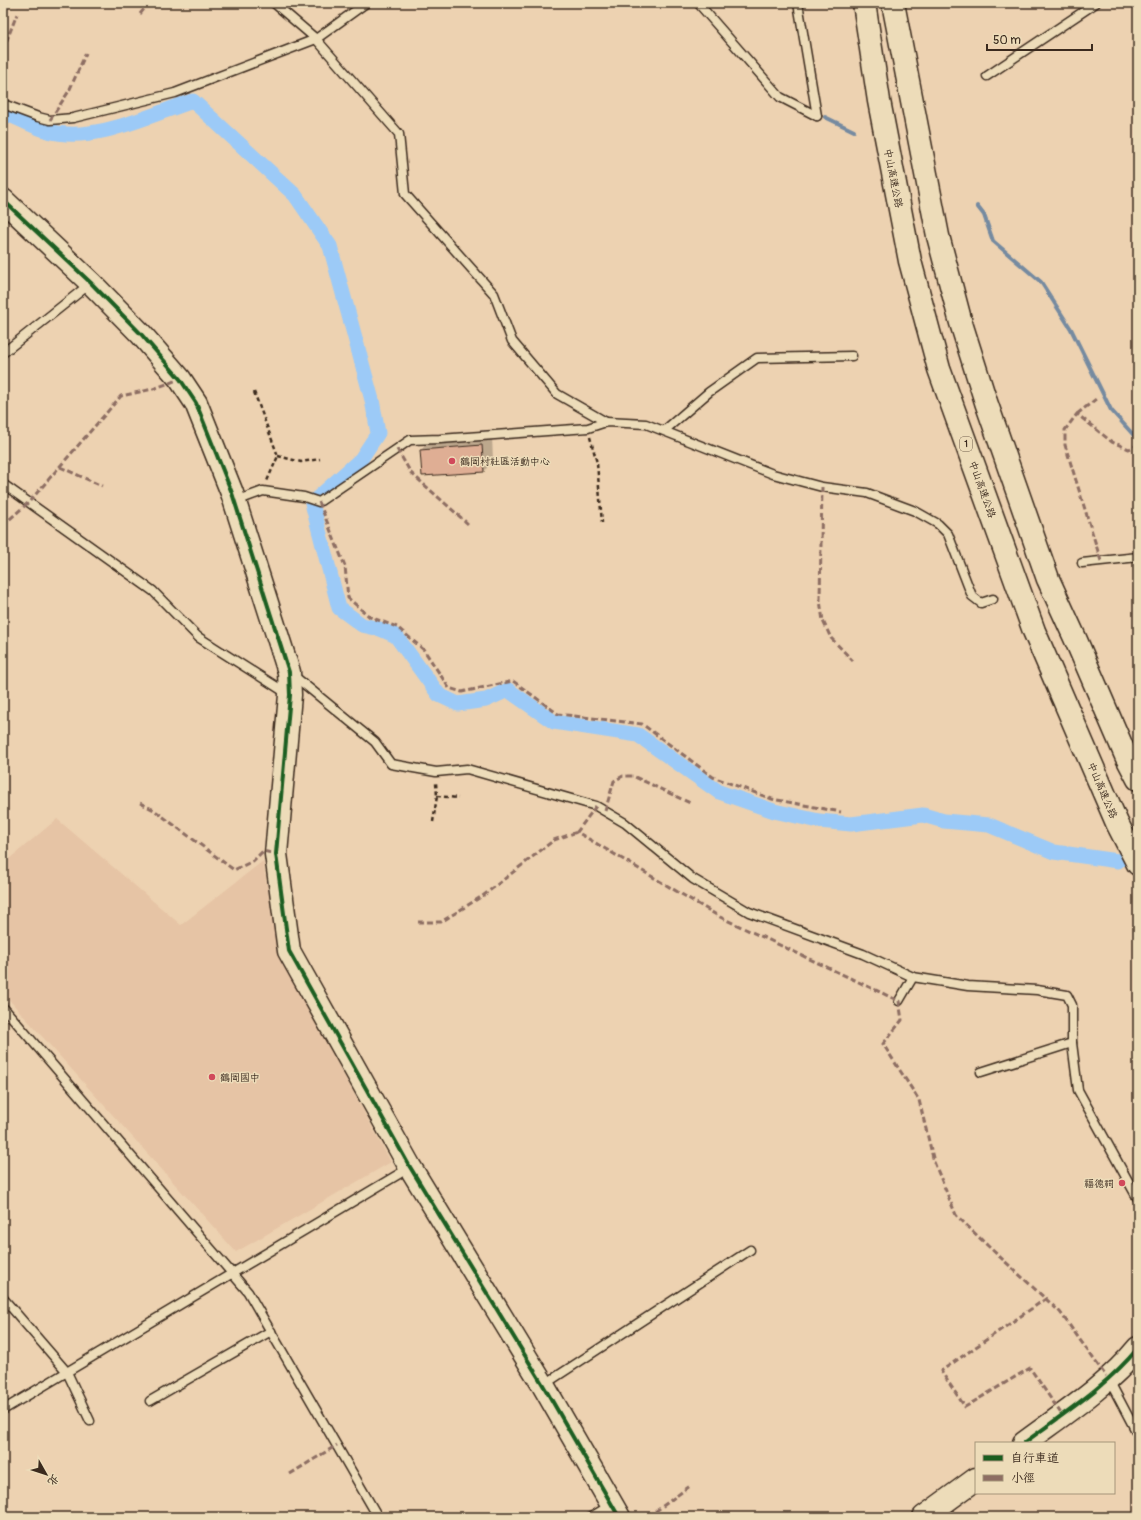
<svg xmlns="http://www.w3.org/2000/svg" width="1141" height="1520" font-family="Pangolin,'LXGW WenKai TC',sans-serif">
<rect width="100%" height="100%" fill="#edd2b1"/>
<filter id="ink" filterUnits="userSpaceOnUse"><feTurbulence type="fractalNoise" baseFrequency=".025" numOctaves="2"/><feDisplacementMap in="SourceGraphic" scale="8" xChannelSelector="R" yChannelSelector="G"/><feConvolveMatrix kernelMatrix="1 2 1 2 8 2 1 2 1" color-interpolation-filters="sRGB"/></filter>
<g filter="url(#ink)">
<path fill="#e6c4a5" d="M57,819L181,925L263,861L279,956L391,1162L236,1252L3,993V864Z"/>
<path fill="#0003" d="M492,436L493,461L484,471L423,475L421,450L430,440Z"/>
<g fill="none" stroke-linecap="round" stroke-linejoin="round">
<g stroke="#758aa0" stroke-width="4">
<path d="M825,117L854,131"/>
<path d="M977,206L984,215L993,241L1041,282L1071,329L1111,410L1138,440"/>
</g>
<path stroke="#9ccaf7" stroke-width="15" d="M3,112C18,118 33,127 48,131C94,144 149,115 193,101L295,195L330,246L372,400L378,433L361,459L312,503L339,608L362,625L380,629L396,636L439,695L458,704L486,700L508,690L554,722L638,735L719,792L774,811L819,821L851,824L923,815L944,821L989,825L1054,852L1118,861"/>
</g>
<path fill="#dfae94" stroke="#3b2a1e" d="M482,445L484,472L422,476L420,450Z"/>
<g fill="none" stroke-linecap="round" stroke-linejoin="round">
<defs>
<g id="lane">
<path d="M274,3L316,39L399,134L405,194L494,294L512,341L557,394L606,422"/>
<path d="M698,3L780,97L817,116"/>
<path d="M798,3L817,116"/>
<path d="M987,76L1096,3"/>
<path d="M3,104L38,117L50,120L73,118L175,93L316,39L366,3"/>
<path d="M3,353L91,283"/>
<path d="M665,430L709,392L757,358L852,356"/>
<path d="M3,484L153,591L198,637L288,694"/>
<path d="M236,501L263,491L304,497L319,502L410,440L440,439L588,428L606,422L646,424L773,474L822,487L867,493L915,511L938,524L948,534L972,596L981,603L993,599"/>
<path d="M1082,563L1138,557"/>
<path d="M293,675L375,742L391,764L436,772L467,769L596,806L625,823L693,879L749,912L863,954L913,977"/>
<path d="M899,1001L913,977L968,986L1037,990L1067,995L1072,1005V1043L1078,1090L1138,1199"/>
<path d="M3,1007L248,1292L378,1517"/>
<path d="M981,1072L1072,1043"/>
<path d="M3,1298L67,1372L90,1421"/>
<path d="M1109,1380L1138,1435"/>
<path d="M545,1384L750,1250"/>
<path d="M150,1401L271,1331"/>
<path d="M3,1410L409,1168"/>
<path d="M591,1517L611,1505"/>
</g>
<g id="secondary">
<path d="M3,200L91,283L141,334L180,379L196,403L232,493L289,672L290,695L276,854L289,951L410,1167L543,1385L619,1517"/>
<path d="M1024,1443C1063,1414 1107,1386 1138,1348"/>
<path d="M924,1517L976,1479"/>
</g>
<g id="highway">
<path d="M864,3L879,101L910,261L939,369L1034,631L1117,823L1138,864"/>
<path d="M893,3L938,236L961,323L986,402L1048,579L1075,638L1126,756L1138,779"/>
</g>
</defs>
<use href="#lane" stroke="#3b2a1e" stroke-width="11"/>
<use href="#secondary" stroke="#3b2a1e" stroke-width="25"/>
<use href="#highway" stroke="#3b2a1e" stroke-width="25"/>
<g stroke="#3b2a1e" stroke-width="2.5" stroke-dasharray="4 3" stroke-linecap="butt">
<path d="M254,392L278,456L267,481"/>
<path d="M590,437L597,463L602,523"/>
<path d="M278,456L301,462L320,459"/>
<path d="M437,796L458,798"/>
<path d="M433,822L437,796L436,783"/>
</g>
<use href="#lane" stroke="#eddcb9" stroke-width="8"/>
<use href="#secondary" stroke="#eddcb9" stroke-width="22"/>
<use href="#highway" stroke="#eddcb9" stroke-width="22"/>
<g stroke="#8d6e63" stroke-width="3" stroke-dasharray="6 3" stroke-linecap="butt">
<path d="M140,14L149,3"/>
<path d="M3,50L17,14"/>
<path d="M50,120L69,91L86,53"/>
<path d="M1077,414L1096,399"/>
<path d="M397,449L411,473L468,524"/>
<path d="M60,467L102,486"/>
<path d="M822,487L820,600L823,621L831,638L853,661"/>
<path d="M319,502L345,566L348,598L370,617L397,627L424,650L449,688L462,692L513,681L558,714L642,724L713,777L772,799L841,812"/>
<path d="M3,525L29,502L121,396L153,389L180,379"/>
<path d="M1101,561L1065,445V430L1077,414L1112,442L1129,449L1138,445"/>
<path d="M140,803L154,810L234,870L253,861L263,851L276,854"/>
<path d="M596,806L577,832L720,917L899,1001L902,1020L883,1044L919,1100L934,1162L956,1215L988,1246L1060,1312L1108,1379"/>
<path d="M605,811L614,781L623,776H633L690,803"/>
<path d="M418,922H441L484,895L554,840L577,832"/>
<path d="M1047,1298L941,1371L965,1407L1030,1368L1062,1415"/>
<path d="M290,1474L337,1445"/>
<path d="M648,1517L690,1486"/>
</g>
<defs>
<g id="cycleway">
<path d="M3,200L91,283L141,334L180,379L196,403L232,493L289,672L290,695L276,854L289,951L410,1167L543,1385L619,1517"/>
<path d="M1024,1443C1063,1414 1107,1386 1138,1348"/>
</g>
</defs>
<use href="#cycleway" stroke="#eddcb9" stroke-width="6"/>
<use href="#cycleway" stroke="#1b5e20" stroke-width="4"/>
</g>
</g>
<g fill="#d1495b" stroke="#eddcb9" stroke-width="1.5">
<circle cx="452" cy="461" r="4"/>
<circle cx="212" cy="1077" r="4"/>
<circle cx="1122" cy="1183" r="4"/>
</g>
<g text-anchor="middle" stroke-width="3" stroke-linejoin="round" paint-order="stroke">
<rect fill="#eddcb9" stroke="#705f4c" stroke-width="1" x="960" y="437" width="12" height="14" rx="3"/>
<g font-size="9" font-weight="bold" fill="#3b2a1e">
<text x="966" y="447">1</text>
</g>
<g font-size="10" fill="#3b2a1e" stroke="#eddcb9">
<text transform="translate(894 178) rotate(79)" y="4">中山高速公路</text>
<text transform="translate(983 489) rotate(70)" y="4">中山高速公路</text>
<text transform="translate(1103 790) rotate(67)" y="4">中山高速公路</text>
</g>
<g font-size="10" fill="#3b2a1e" stroke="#eddcb9" text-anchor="start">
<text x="460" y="465">鶴岡村社區活動中心</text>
<text x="220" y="1081">鶴岡國中</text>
<text x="1114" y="1187" text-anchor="end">福德祠</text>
</g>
</g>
<rect width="1141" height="1520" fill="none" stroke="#eddcb9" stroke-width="16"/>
<rect x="8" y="8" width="1125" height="1504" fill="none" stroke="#3b2a1e" stroke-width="1.5" filter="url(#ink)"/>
<rect x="975" y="1442" width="140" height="52" fill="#eddcb9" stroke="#a6957b"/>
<rect x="983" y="1455" width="20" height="6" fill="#1b5e20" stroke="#a6957b"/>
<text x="1011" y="1462" font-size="12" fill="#3b2a1e">自行車道</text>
<rect x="983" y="1475" width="20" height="6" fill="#8d6e63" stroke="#a6957b"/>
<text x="1011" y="1482" font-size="12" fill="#3b2a1e">小徑</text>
<g transform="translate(46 1474) rotate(129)" stroke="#eddcb9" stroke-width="3" paint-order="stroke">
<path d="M0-3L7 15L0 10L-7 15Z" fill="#3b2a1e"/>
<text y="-6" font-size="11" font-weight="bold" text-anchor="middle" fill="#3b2a1e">北</text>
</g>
<path d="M987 44v6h105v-6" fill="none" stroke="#3b2a1e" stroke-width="2"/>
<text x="993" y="44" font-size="12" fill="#3b2a1e" stroke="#eddcb9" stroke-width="3" paint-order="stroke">50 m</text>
</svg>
